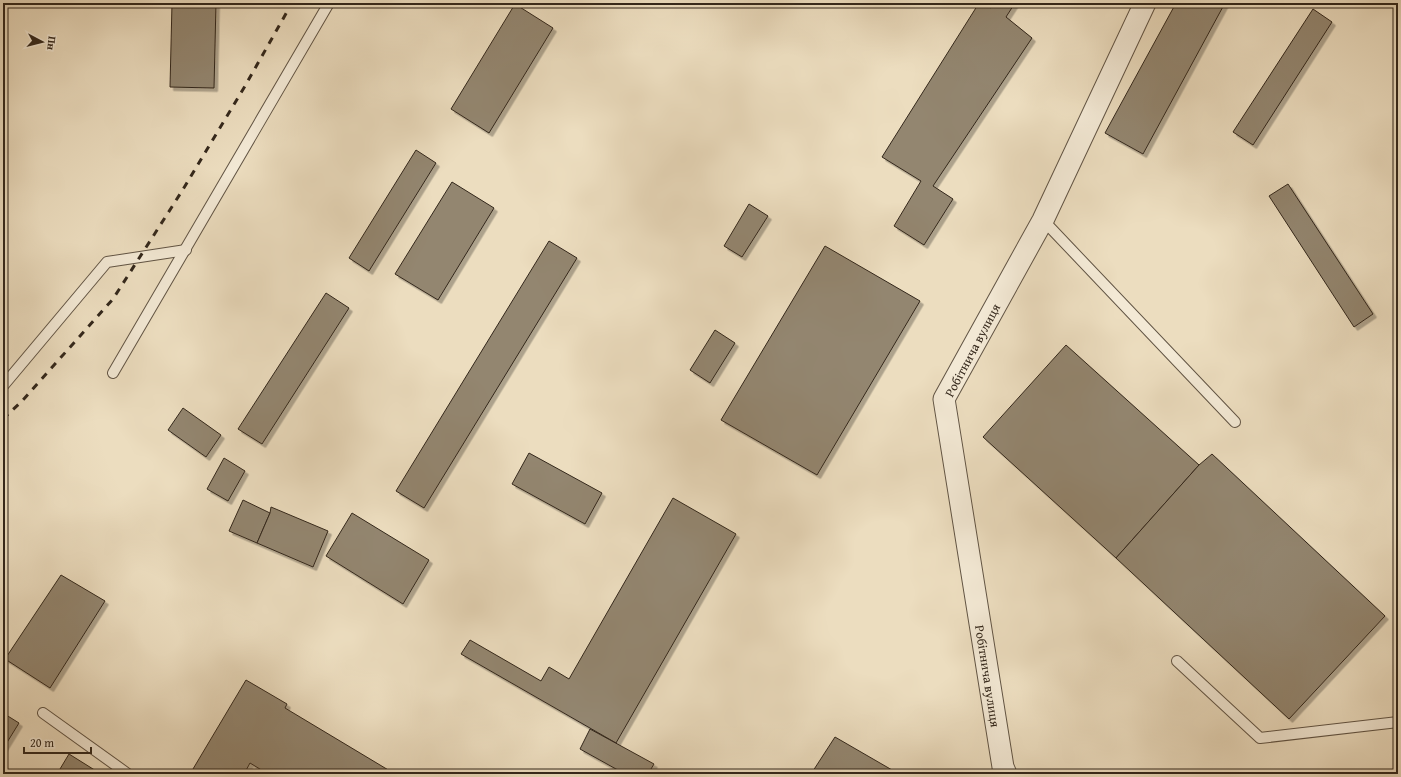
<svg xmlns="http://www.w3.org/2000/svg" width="1401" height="777" font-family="'Gentium Book Plus',serif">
<defs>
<filter id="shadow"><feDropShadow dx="3.5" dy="3.5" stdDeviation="0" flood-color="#0004"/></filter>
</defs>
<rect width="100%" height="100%" fill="#ecddbf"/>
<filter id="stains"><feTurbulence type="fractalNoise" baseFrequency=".005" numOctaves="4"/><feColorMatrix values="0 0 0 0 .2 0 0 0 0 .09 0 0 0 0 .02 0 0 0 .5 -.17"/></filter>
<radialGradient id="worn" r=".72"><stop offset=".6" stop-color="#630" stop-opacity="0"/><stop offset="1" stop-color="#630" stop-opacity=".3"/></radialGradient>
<g fill="#938670" stroke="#33271b" filter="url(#shadow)">
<path d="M172,3H216L214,88L170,87Z"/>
<path d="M979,3H983L991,8L994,3H1015L1006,17L1032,38L933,186L953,199L924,245L894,226L921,181L882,157Z"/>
<path d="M1176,3H1225L1143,154L1105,133Z"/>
<path d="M515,4L553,28L489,133L451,109Z"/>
<path d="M1313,9L1332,22L1253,145L1233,132Z"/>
<path d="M416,150L436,163L369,271L349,258Z"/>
<path d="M452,182L494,208L438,300L395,274Z"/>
<path d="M1288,184L1373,314L1354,327L1269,196Z"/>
<path d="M749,204L768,216L742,257L724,246Z"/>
<path d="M549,241L577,258L424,508L396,491Z"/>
<path d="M825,246L920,301L817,475L721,420Z"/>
<path d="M326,293L349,308L262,444L238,429Z"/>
<path d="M715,330L735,343L710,383L690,370Z"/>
<path d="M1066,345L1199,465L1116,558L983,437Z"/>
<path d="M183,408L221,435L206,457L168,430Z"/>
<path d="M529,453L602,493L585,524L512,484Z"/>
<path d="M1212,454L1385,616L1289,719L1116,558L1199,465Z"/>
<path d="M224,458L245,471L228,501L207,489Z"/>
<path d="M673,498L736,534L616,743L461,654L470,640L541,681L549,667L569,679Z"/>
<path d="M243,500L270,513L257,543L229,531Z"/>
<path d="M271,507L328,531L313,567L257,543L270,513Z"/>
<path d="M352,513L429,560L403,604L326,556Z"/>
<path d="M61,575L105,601L50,688L5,659Z"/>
<path d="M246,680L287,704L285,708L395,774H268L250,763L244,774H190Z"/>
<path d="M3,713L19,723L3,749Z"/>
<path d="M590,729L654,764L648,774H625L580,749Z"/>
<path d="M835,737L899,774H811Z"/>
<path d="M69,754L101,774H57Z"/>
</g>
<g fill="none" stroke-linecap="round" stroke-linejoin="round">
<defs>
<g id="service">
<path d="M1043,220L1235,422"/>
<path d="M113,373L329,3"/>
<path d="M3,386L107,262L186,250"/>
<path d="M1177,661L1260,738L1398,722"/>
<path d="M43,713L128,774"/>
</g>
<path id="minor" d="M1006,774L1003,767L944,399L1043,220L1145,3"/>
</defs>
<use href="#service" stroke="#615444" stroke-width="12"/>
<use href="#minor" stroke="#615444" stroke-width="23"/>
<use href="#service" stroke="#f3e9d5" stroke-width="10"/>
<use href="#minor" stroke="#f3e9d5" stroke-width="21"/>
<path stroke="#33271b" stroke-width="3" stroke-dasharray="7 7" stroke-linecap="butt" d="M3,419L22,401L113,299L182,191L245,86L292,3"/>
</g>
<g text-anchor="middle" stroke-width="3" stroke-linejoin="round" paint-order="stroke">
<g font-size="13" fill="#33271b" stroke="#f3e9d5">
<text transform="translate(972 350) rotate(-62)" y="5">Робітнича вулиця</text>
<text transform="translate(988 676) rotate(81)" y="5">Робітнича вулиця</text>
</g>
</g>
<rect width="1401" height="777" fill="none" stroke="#ecddbf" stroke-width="16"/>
<rect x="4" y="4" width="1393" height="769" fill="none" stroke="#33271b" stroke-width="2"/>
<rect x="8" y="8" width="1385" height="761" fill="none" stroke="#33271b"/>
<g transform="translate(42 42) rotate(97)" stroke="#f3e9d5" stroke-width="3" paint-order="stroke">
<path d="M0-3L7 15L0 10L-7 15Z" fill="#33271b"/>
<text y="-6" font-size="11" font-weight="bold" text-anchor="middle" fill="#33271b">Пн</text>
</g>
<path d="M24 747v6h67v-6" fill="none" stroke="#33271b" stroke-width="2"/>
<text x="30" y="747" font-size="12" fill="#33271b" stroke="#f3e9d5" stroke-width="3" paint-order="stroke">20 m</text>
<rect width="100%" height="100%" filter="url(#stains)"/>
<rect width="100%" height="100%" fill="url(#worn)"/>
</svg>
